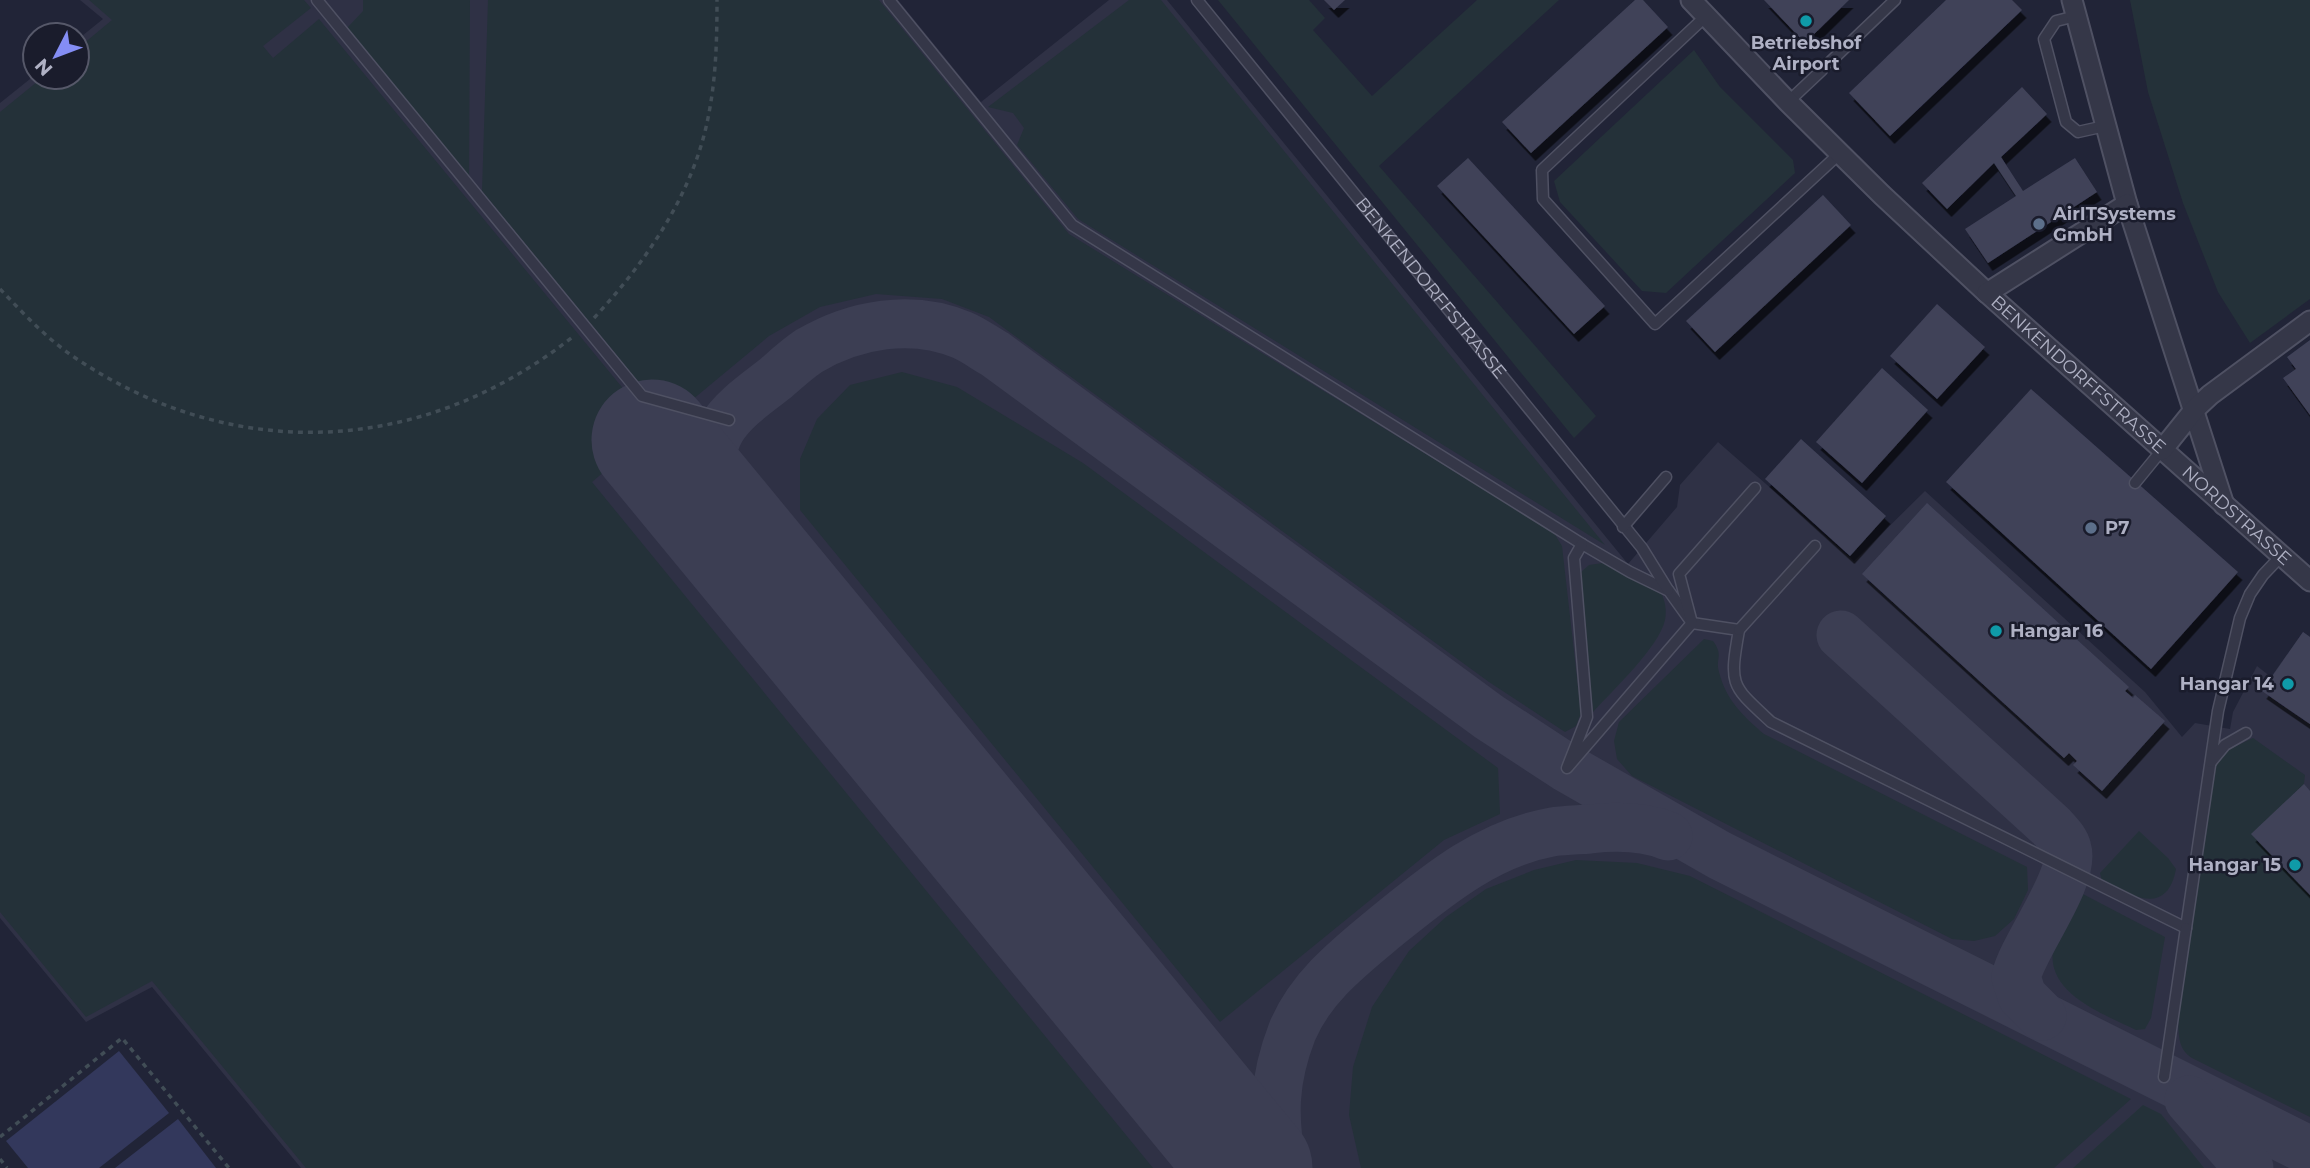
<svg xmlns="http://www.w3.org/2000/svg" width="2310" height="1168" font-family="Montserrat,sans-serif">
<defs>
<filter id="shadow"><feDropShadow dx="4.5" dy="8" stdDeviation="0" flood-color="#0009"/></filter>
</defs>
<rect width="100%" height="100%" fill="#212437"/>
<path fill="#2f3145" d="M80,0H898L981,102L1109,0H1167L1628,564L1677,507L1680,485L1718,442L1854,561L1925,491L2145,692L2182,737L2195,723L2230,729L2233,712L2257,666L2271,677L2303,632L2310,637V1168H301L152,987L86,1022L0,918V103L35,75V77H77V40L103,19Z"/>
<g fill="#243139">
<path d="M89,0H304L311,8L263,46L273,58L319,19L635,403L678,409L592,482L1153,1168H306L152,981L86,1017L0,912V112L43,77H77V49L112,20Z"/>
<path d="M363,0H470L469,178L347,28L363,11Z"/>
<path d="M488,0H879L1069,234L1554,533L1562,546L1581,713L1576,726L1565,732L1489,682L989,317L942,299L876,294L820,307L769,336L692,400L646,391L482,191Z"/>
<path d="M1129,0H1161L1605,545L1078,219L1017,145L1024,128L1013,113L988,107Z"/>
<path d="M1218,0H1309L1325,18L1313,30L1372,96L1477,0H1559L1379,166L1596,416L1574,438Z"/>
<path d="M2130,0H2310V299L2250,343L2218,292L2183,203L2148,92Z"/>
<path d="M1694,50L1720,87L1793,160L1795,173L1666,293L1642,291L1560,202L1554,181Z"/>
<path d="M902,372L957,387L1083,463L1498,768L1500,814L1444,840L1220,1022L800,510V459L817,419L850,385Z"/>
<path d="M1603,563L1637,582L1661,593C1665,600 1667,611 1665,620C1659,647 1613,690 1593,712L1581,572L1589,565Z"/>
<path d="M1704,639L1713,641C1724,656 1715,658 1719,672C1726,700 1743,716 1764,734L2027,867L2028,890L2014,919L1995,936L1974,941L1952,939L1632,776L1617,759L1614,741L1619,722Z"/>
<path d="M2253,738L2305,775L2304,784L2252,834L2310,895V1117L2192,1058C2178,1049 2179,1036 2178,1021L2215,763L2230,749Z"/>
<path d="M2139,831L2168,858L2176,869C2167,917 2131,896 2102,881L2100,873Z"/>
<path d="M1576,860L1637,863L1690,876L2131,1099L2054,1168H1361L1349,1115L1353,1067L1372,1007L1409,951L1446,917L1486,889L1534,870Z"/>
<path d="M2079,892L2165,937L2151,1018L2145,1029L2136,1030C2104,1014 2042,993 2054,945C2058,926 2070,909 2079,892Z"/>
<path d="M2143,1105L2161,1114L2204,1168H2073Z"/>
</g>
<g fill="#33385c">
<path d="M119,1051L169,1113L99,1168H28L6,1141Z"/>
<path d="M178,1119L216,1168H115Z"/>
</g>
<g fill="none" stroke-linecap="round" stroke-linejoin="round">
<g stroke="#3c3e53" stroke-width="49">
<path d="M703,501C707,477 709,450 721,429C734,408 757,393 776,378C786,369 797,359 809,351C855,324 912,314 962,335C974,340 984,348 995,354L1489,717L1567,768L1719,855L2310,1151"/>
<path d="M1841,635L2051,826C2057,833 2065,840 2067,849C2076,878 2023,946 2016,977L2022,996L2042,1016"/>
<path d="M2189,1100L2249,1168"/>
<path d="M1282,1168C1273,1117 1273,1081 1292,1032C1310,988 1348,958 1383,929C1434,888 1485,844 1552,832C1564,830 1577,830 1590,829C1616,826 1643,826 1668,836"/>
</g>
<path stroke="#3c3e53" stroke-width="121" d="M652,440L1252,1168"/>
</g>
<g fill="#404259" filter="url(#shadow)">
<path d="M1324,0H1345L1334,10Z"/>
<path d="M1635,0H1643L1668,27L1531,153L1502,122Z"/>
<path d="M1764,0H1849L1805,43Z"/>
<path d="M1946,0H2012L2022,10L1890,136L1849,93Z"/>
<path d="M2022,87L2047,114L2001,157L2023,191L2075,158L2097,192L1988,263L1965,229L2016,196L1994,163L1947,209L1922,183Z"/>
<path d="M1468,158L1605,306L1574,334L1437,186Z"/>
<path d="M1823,195L1851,225L1715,352L1686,321Z"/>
<path d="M1937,304L1985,347L1937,399L1890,356Z"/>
<path d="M2310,340V415L2283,378L2296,369L2287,357Z"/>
<path d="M1882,368L1928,410L1862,483L1816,442Z"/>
<path d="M2031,389L2238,572L2151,669L1946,482Z"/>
<path d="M1801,439L1886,516L1850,556L1765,479Z"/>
<path d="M1927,503L2129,687L2125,691L2133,698L2135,695L2165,721L2102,791L2073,765L2077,761L2069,753L2064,758L1862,574Z"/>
<path d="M2303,632L2310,637V724L2262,691Z"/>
<path d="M2304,784L2310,791V895L2251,834Z"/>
</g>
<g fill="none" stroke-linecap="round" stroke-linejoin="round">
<defs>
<g id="lane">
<path d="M317,0L642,396L729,420"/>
<path d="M889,0L1072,225L1582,544L1630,572L1669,591L1692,623L1739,630C1729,686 1731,685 1771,722L2186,928L2218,711L2240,618L2250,594L2263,575L2281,556"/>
<path id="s1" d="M1197,0L1642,548L1668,590"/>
<path d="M1706,16L1542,170L1543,199L1655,324L1839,154"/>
<path d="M2076,16L2056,21L2044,39L2066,122L2078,132L2105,126"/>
<path d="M1830,62L1895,0"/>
<path d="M1788,102L1822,70"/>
<path d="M2135,483L2162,450"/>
<path d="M1623,527L1666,477"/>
<path d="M1582,544L1574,558L1587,717L1567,768L1692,623L1679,574L1755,488"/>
<path d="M1739,630L1815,546"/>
<path d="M2211,762L2225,745L2246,733"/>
<path d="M2164,1077L2186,928"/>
</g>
<g id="street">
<path id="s2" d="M1691,0L1788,102L1882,195L1987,293L2310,581"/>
<path d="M2072,0L2127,204L2224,505"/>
<path d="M1987,293L2127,204"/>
<path d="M2162,450L2195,409L2210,395L2310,321"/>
</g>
</defs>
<use href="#lane" stroke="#4f5163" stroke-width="13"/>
<use href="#street" stroke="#4f5163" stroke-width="23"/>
<g stroke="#414d56" stroke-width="3.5" stroke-dasharray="5 5" stroke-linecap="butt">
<path d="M0,289C23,313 46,338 74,357C235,466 425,455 575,335"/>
<path d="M594,318C646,262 693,194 708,118C716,79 717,40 717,0"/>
<path d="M0,1137L122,1038L229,1168"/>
<path d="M0,1159L7,1168"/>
</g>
<use href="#lane" stroke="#353748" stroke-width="10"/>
<use href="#street" stroke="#353748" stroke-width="19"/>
</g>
<g fill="#0f9aa8" stroke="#1a1c2c" stroke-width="2.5">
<circle cx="1806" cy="21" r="7"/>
<circle cx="1996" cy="631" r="7"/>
<circle cx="2288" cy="684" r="7"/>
<circle cx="2295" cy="865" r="7"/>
</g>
<g fill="#5c6f8a" stroke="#1a1c2c" stroke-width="2.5">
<circle cx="2039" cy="224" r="7"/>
<circle cx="2091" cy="528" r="7"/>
</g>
<g text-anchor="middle" stroke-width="5" stroke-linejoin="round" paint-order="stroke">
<g font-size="18" font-weight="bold" fill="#afb1c4" stroke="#1a1c2c" text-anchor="start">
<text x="1806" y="49" text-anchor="middle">Betriebshof<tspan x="1806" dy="21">Airport</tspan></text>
<text x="2053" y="220">AirITSystems<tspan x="2053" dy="21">GmbH</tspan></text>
<text x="2105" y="534">P7</text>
<text x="2010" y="637">Hangar 16</text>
<text x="2274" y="690" text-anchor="end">Hangar 14</text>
<text x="2281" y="871" text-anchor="end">Hangar 15</text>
</g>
<g font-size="18" fill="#afb1c4" stroke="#1a1c2c">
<text dy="6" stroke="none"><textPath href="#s1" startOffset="371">BENKENDORFFSTRASSE</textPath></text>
<text dy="6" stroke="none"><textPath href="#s2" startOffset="539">BENKENDORFFSTRASSE</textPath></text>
<text dy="6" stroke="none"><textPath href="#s2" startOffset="751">NORDSTRASSE</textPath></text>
</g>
</g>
<g transform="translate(56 56) rotate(228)"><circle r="33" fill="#1a1c2c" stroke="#565869" stroke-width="2"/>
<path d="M0-5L12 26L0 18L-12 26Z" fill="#848df4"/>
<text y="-10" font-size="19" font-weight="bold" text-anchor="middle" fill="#afb1c4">N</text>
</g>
</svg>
